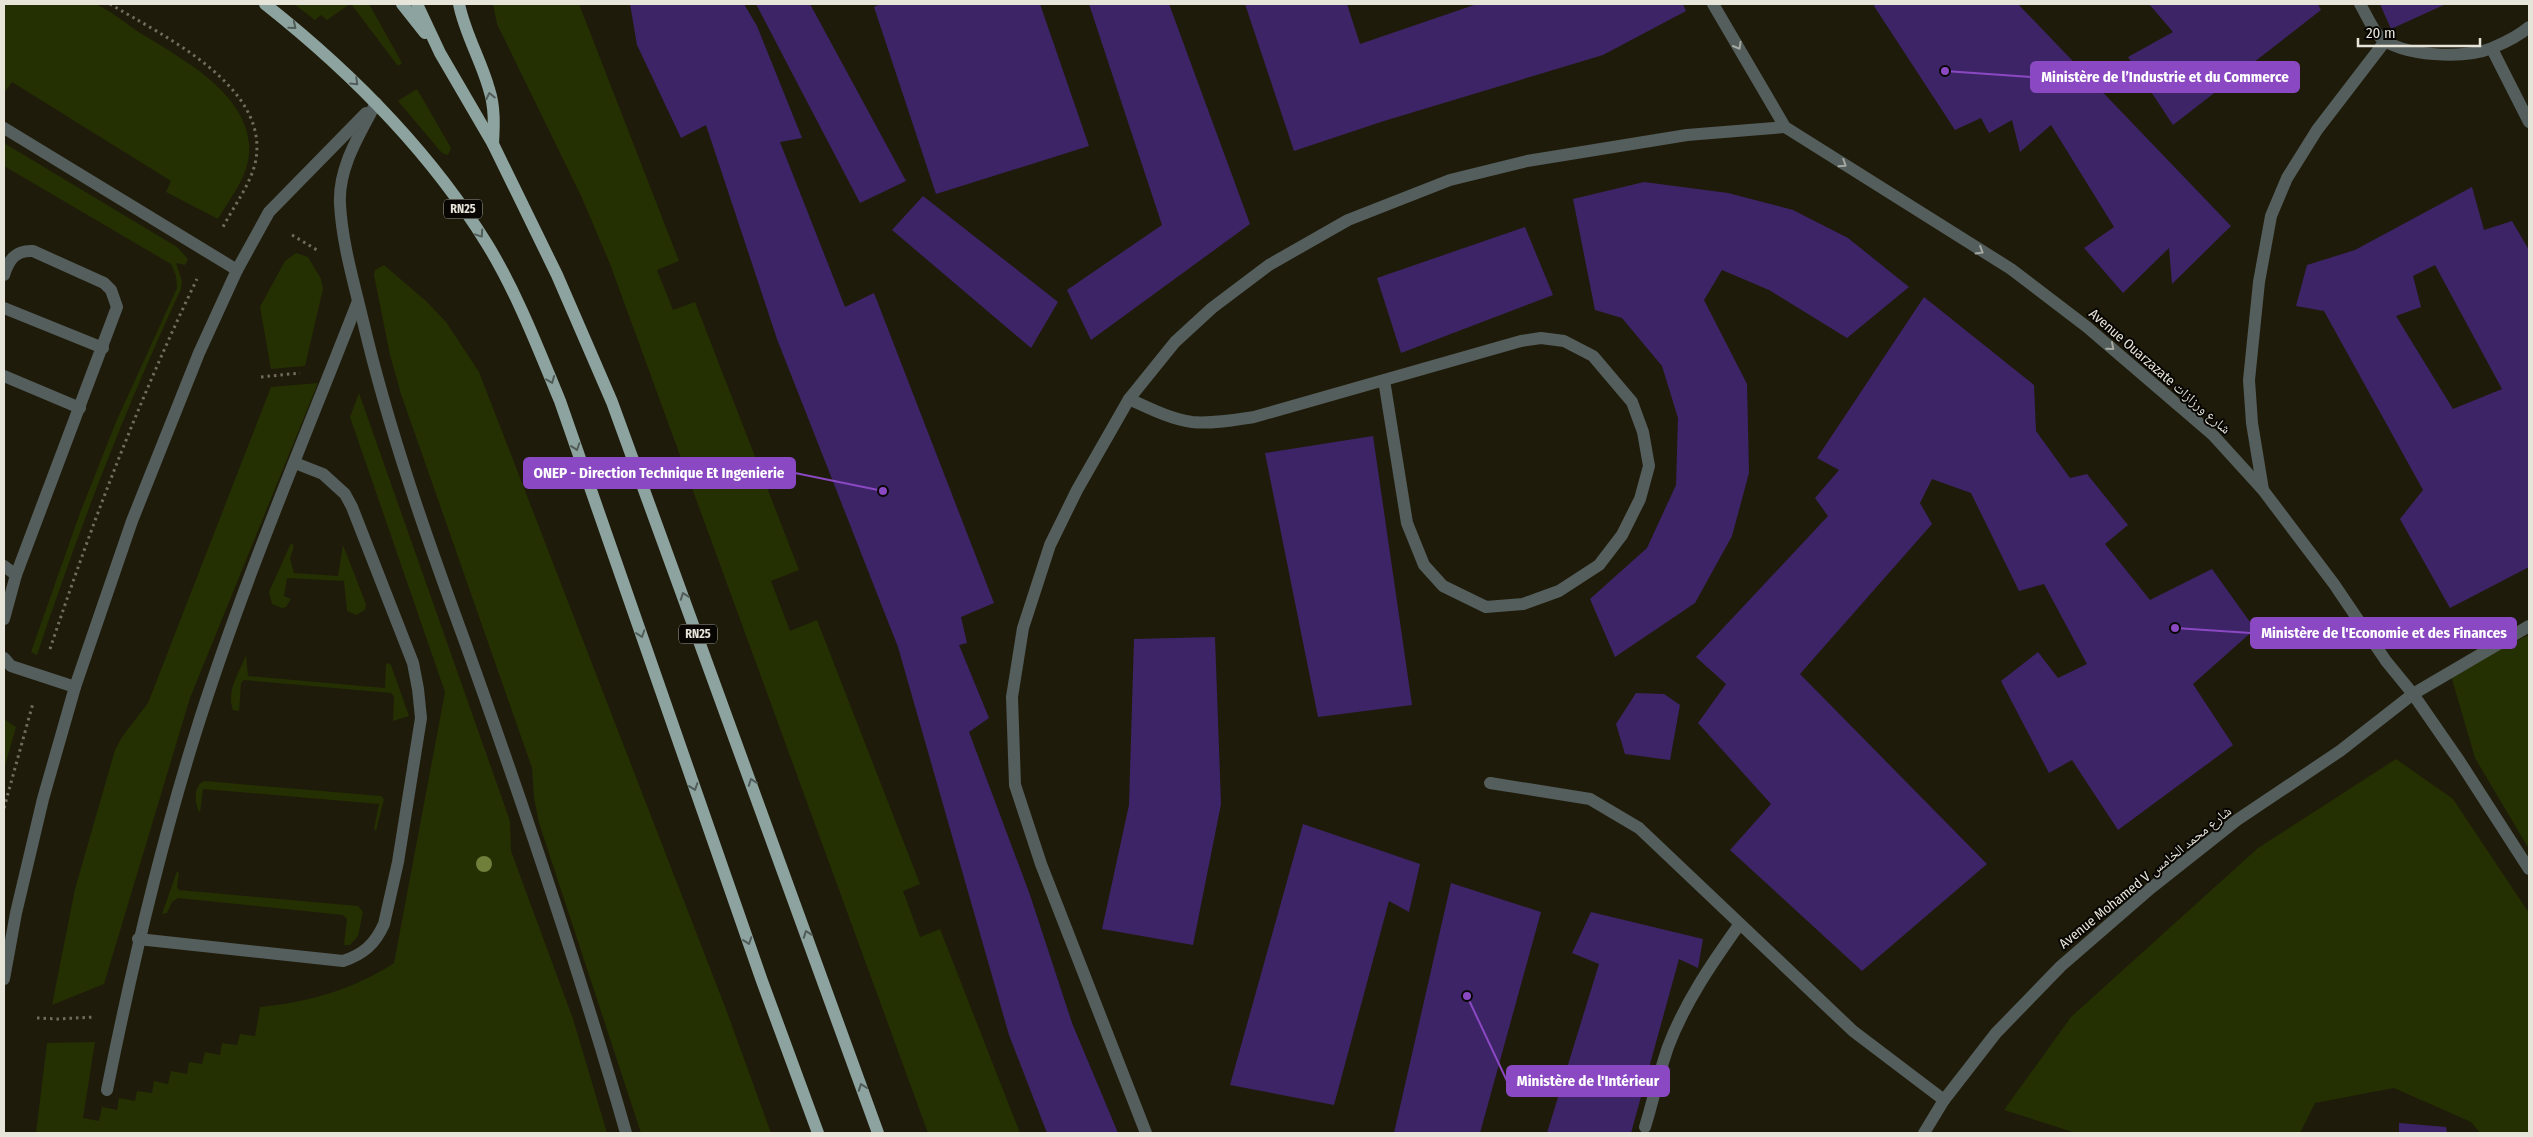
<svg xmlns="http://www.w3.org/2000/svg" width="2533" height="1137" font-family="'Fira Sans Condensed','Noto Naskh Arabic',sans-serif">
<rect width="100%" height="100%" fill="#1f1b0a"/>
<g fill="#242f02">
<path d="M4,4C20,4 84,0 95,4C110,10 124,22 137,31C177,56 244,90 249,143C252,172 232,195 218,219L166,192L171,181L12,82L4,93Z"/>
<path d="M294,4H350L327,20L321,15L315,20Z"/>
<path d="M351,4H369L402,63L398,66Z"/>
<path d="M493,4H579L679,261L657,270L673,310L695,302L799,570L771,581L790,631L817,620L920,884L903,891L920,937L940,929L1020,1133H928L610,264L582,198L497,24Z"/>
<path d="M417,89L451,148L448,155L442,153L398,101Z"/>
<path d="M4,143L177,247L188,259L185,265L176,263L182,281L181,289C125,409 79,529 37,655L31,652L80,513L116,422L177,288L176,276L171,264L4,166Z"/>
<path d="M296,253L308,257L321,279L323,289L305,366L271,369L260,307L285,261Z"/>
<path d="M384,265L426,301L446,322L479,372L727,1012L771,1133H641L539,823L534,798L532,768L401,394L390,355L374,275L375,270Z"/>
<path d="M318,383L190,698L104,984L52,1005L75,889L115,750L122,737L148,703L271,387Z"/>
<path d="M359,393L510,821L511,851L573,1019L607,1133H36L47,1043L95,1042L83,1118L99,1121L102,1107L117,1110L119,1098L135,1101L137,1091L152,1093L154,1081L168,1084L171,1071L187,1074L189,1062L202,1064L205,1052L220,1055L222,1043L237,1045L240,1034L255,1036L260,1007C309,1002 352,990 394,963L445,692L350,417Z"/>
<path d="M291,543L294,546L290,559L294,573L338,576L343,545L366,604L365,610L356,615L347,611L344,581L287,578L284,596L291,599L286,607L282,608L272,604L269,592Z"/>
<path d="M2529,635V849L2475,758L2450,672Z"/>
<path d="M246,655L248,676L385,688L386,664L388,663L391,665L409,716L393,721L394,696L391,693L244,680L241,683L239,711L233,710C226,691 239,673 246,655Z"/>
<path d="M4,719L16,727L4,769Z"/>
<path d="M2396,759L2453,799L2529,913V1133H2480L2471,1122L2394,1088L2315,1103L2300,1133H2076L2004,1110L2071,1017L2258,848Z"/>
<path d="M204,781L381,796L384,799L376,831L374,829L379,804L203,789L200,813C194,804 193,786 204,781Z"/>
<path d="M177,871L179,873L177,887L179,890L358,906L363,912L358,936L350,945H344L347,919L343,915L178,898L172,902L167,913L162,914Z"/>
</g>
<g fill="#3d2466" fill-rule="evenodd">
<path d="M630,4H744L757,26L802,138L780,142L845,307L874,293L994,603L961,617L967,643L959,645L989,718L969,732L1030,895L1072,1023L1118,1133H1047L1009,1035L898,647L777,339L706,125L681,138L637,45Z"/>
<path d="M756,4H810L906,181L860,203Z"/>
<path d="M880,4H1040L1089,146L936,194L874,7Z"/>
<path d="M1089,4H1169L1250,224L1091,340L1067,290L1162,225Z"/>
<path d="M1245,4H1347L1360,44L1477,4H1683L1686,11L1603,55L1384,121L1294,151Z"/>
<path d="M1876,4H2018L2231,226L2172,284L2169,248L2123,293L2084,248L2114,227L2051,125L2020,152L2012,120L1989,133L1981,118L1955,130L1874,6Z"/>
<path d="M2149,4H2318L2321,10L2173,125L2128,57L2173,32Z"/>
<path d="M2380,4H2446L2391,29Z"/>
<path d="M1644,182L1728,193L1793,210L1848,238L1909,287L1847,338L1769,290L1722,270L1704,300L1747,384L1749,473L1732,536L1695,603L1615,657L1590,599L1647,548L1676,485L1678,418L1662,366L1622,318L1595,310L1573,199Z"/>
<path d="M2472,187L2484,230L2512,221L2529,250V567L2450,608L2400,519L2423,490L2324,311L2296,306L2307,265L2355,250ZM2435,265L2502,389L2453,409L2396,316L2421,307L2413,276Z"/>
<path d="M923,196L1058,302L1031,348L892,230Z"/>
<path d="M1525,227L1553,295L1401,353L1377,278Z"/>
<path d="M1924,297L2034,385L2036,431L2070,478L2087,474L2128,525L2105,544L2150,600L2212,569L2255,629L2193,684L2233,745L2118,830L2072,760L2049,773L2001,681L2038,652L2058,678L2087,664L2044,584L2019,591L1971,493L1932,479L1920,503L1932,524L1800,674L1987,864L1862,971L1730,850L1771,804L1698,723L1726,684L1696,657L1828,516L1815,498L1839,470L1817,458Z"/>
<path d="M1373,436L1412,705L1318,717L1265,453Z"/>
<path d="M1215,637L1221,804L1193,945L1102,929L1129,805L1134,639Z"/>
<path d="M1636,693L1664,694L1680,705L1670,760L1625,754L1616,724Z"/>
<path d="M1303,824L1420,864L1409,912L1389,901L1334,1105L1230,1085Z"/>
<path d="M1451,883L1541,912L1480,1133H1394Z"/>
<path d="M1591,912L1703,939L1698,968L1679,959L1631,1133H1547L1599,964L1572,953Z"/>
<path d="M2399,1123L2446,1127L2447,1133H2399Z"/>
</g>
<g fill="none" stroke-linecap="round" stroke-linejoin="round">
<g stroke="#706d5e" stroke-width="3" stroke-dasharray="2.5 4" stroke-linecap="butt">
<path d="M110,4C163,36 273,87 255,164C249,187 233,207 222,229"/>
<path d="M292,235L317,250"/>
<path d="M261,377L300,373"/>
<path d="M50,649C92,523 139,399 197,279"/>
<path d="M4,808L33,703"/>
<path d="M37,1018L58,1019L94,1017"/>
</g>
<g stroke="#545e5c" stroke-width="12">
<path d="M2360,4C2366,14 2372,29 2380,37C2403,57 2465,59 2492,48C2504,43 2520,35 2529,27"/>
<path d="M2492,49L2529,122"/>
<path d="M376,103C360,134 338,167 340,204C342,243 354,283 363,321C389,431 426,536 465,642C523,804 579,968 626,1133"/>
<path d="M4,128L237,270"/>
<path d="M4,275C9,260 15,250 33,251L104,283L111,290L117,307L16,575L4,566"/>
<path d="M4,308L103,348"/>
<path d="M4,376L80,408"/>
<path d="M1129,399C1149,408 1170,419 1192,422C1212,424 1234,420 1254,417L1521,341L1541,338L1564,341L1593,356L1632,402L1643,432L1649,466L1640,499L1622,535L1599,565L1559,591L1523,604L1486,607L1443,586L1424,565L1407,523L1384,380"/>
<path d="M2263,490L2252,423L2249,380L2259,282L2271,216L2287,178L2317,130L2386,40"/>
<path d="M4,619L16,575"/>
<path d="M4,658L11,666L75,687"/>
<path d="M1490,783L1590,799L1639,828L1853,1031L1944,1100"/>
<path d="M138,939L343,961C364,954 375,944 384,924L398,862L421,718L418,689L413,663L352,507L345,494L323,474L295,463"/>
<path d="M4,979L16,913L43,799L75,687L132,521L199,353L237,270L269,212L366,113"/>
<path d="M107,1090C131,971 158,854 194,738C240,589 302,445 358,301"/>
<path d="M1645,1127C1653,1101 1659,1073 1668,1047C1685,1002 1712,963 1739,925"/>
<path d="M1146,1133L1041,864L1015,785L1012,697L1023,628L1050,545L1077,490L1129,399L1175,342L1212,308L1269,265L1348,220L1450,180L1527,161L1687,135L1785,127"/>
<path d="M1924,1133L1944,1100L1996,1033L2061,966L2151,888L2237,820L2340,751L2413,694"/>
</g>
<g stroke="#545e5c" stroke-width="12">
<path d="M1713,4L1785,127L2011,269L2087,327L2213,435L2263,490L2334,584L2386,661L2413,694L2460,762L2529,869"/>
<path d="M2413,694L2529,626"/>
</g>
<g stroke="#8da39f" stroke-width="12">
<path d="M265,4C351,72 429,150 487,244C517,293 538,348 560,401L762,981L818,1133"/>
<path d="M402,4L425,33"/>
<path d="M417,4L440,53L493,144L557,275L612,402L878,1133"/>
<path d="M459,4C465,34 481,60 489,89C495,107 494,126 493,144"/>
</g>
</g>
<circle fill="#707f3a" cx="484" cy="864" r="8"/>
<defs><path id="oneway-chevron" d="M-2-3.5L2.5 0L-2 3.5" fill="none" stroke-width="1.6" stroke-linecap="round" stroke-linejoin="round" transform="scale(1.25)"/></defs>
<g stroke="#515c58">
<use href="#oneway-chevron" transform="translate(293 26) rotate(39)"/>
<use href="#oneway-chevron" transform="translate(355 82) rotate(44)"/>
<use href="#oneway-chevron" transform="translate(490 96) rotate(-102)"/>
<use href="#oneway-chevron" transform="translate(480 234) rotate(56)"/>
<use href="#oneway-chevron" transform="translate(551 380) rotate(68)"/>
<use href="#oneway-chevron" transform="translate(576 447) rotate(71)"/>
<use href="#oneway-chevron" transform="translate(684 596) rotate(-110)"/>
<use href="#oneway-chevron" transform="translate(641 634) rotate(71)"/>
<use href="#oneway-chevron" transform="translate(752 782) rotate(-110)"/>
<use href="#oneway-chevron" transform="translate(694 787) rotate(71)"/>
<use href="#oneway-chevron" transform="translate(807 934) rotate(-110)"/>
<use href="#oneway-chevron" transform="translate(748 941) rotate(71)"/>
<use href="#oneway-chevron" transform="translate(862 1087) rotate(-110)"/>
</g>
<g stroke="#a5a8a1">
<use href="#oneway-chevron" transform="translate(1738 46) rotate(60)"/>
<use href="#oneway-chevron" transform="translate(1843 164) rotate(33)"/>
<use href="#oneway-chevron" transform="translate(1980 251) rotate(31)"/>
<use href="#oneway-chevron" transform="translate(2111 347) rotate(41)"/>
</g>
<g text-anchor="middle" stroke-width="4" stroke-linejoin="round" paint-order="stroke">
<g fill="#070602" stroke="#a4a299" stroke-width="1">
<rect x="444" y="199.5" width="38" height="19" rx="4"/>
<rect x="679" y="624.5" width="38" height="19" rx="4"/>
</g>
<g font-size="12" font-weight="bold" fill="#e7e5da">
<text x="463" y="213">RN25</text>
<text x="698" y="638">RN25</text>
</g>
<g font-size="14" fill="#e7e5da" stroke="#070602">
<text transform="translate(2160 371) rotate(41)" y="5">Avenue Ouarzazate شارع ورزازات</text>
<text transform="translate(2145 877) rotate(-39)" y="5">Avenue Mohamed V شارع محمد الخامس</text>
</g>
</g>
<path fill="none" stroke="#8b48c3" stroke-width="2" d="M1945 71L2031 77M883 491L795 473M2175 628L2251 633M1467 996L1507 1081"/>
<g fill="#8b48c3" stroke="#070602" stroke-width="2">
<circle cx="1945" cy="71" r="5"/>
<circle cx="883" cy="491" r="5"/>
<circle cx="2175" cy="628" r="5"/>
<circle cx="1467" cy="996" r="5"/>
</g>
<g fill="#8b48c3" stroke="#8b48c3" stroke-width="2">
<rect x="2031" y="62" width="268" height="30" rx="5"/>
<rect x="524" y="458" width="271" height="30" rx="5"/>
<rect x="2251" y="618" width="265" height="30" rx="5"/>
<rect x="1507" y="1066" width="162" height="30" rx="5"/>
</g>
<g font-size="15" text-anchor="middle" font-weight="bold" fill="#fff">
<text x="2165" y="82">Ministère de l’Industrie et du Commerce</text>
<text x="659" y="478">ONEP - Direction Technique Et Ingenierie</text>
<text x="2384" y="638">Ministère de l'Economie et des Finances</text>
<text x="1588" y="1086">Ministère de l'Intérieur</text>
</g>
<rect width="2533" height="1137" fill="none" stroke="#e7e5da" stroke-width="10"/>
<path d="M2358 38v8h122v-8" fill="none" stroke="#e7e5da" stroke-width="2.5"/>
<text x="2366" y="38" font-size="15" fill="#e7e5da" stroke="#070602" stroke-width="4" paint-order="stroke">20 m</text>
</svg>
